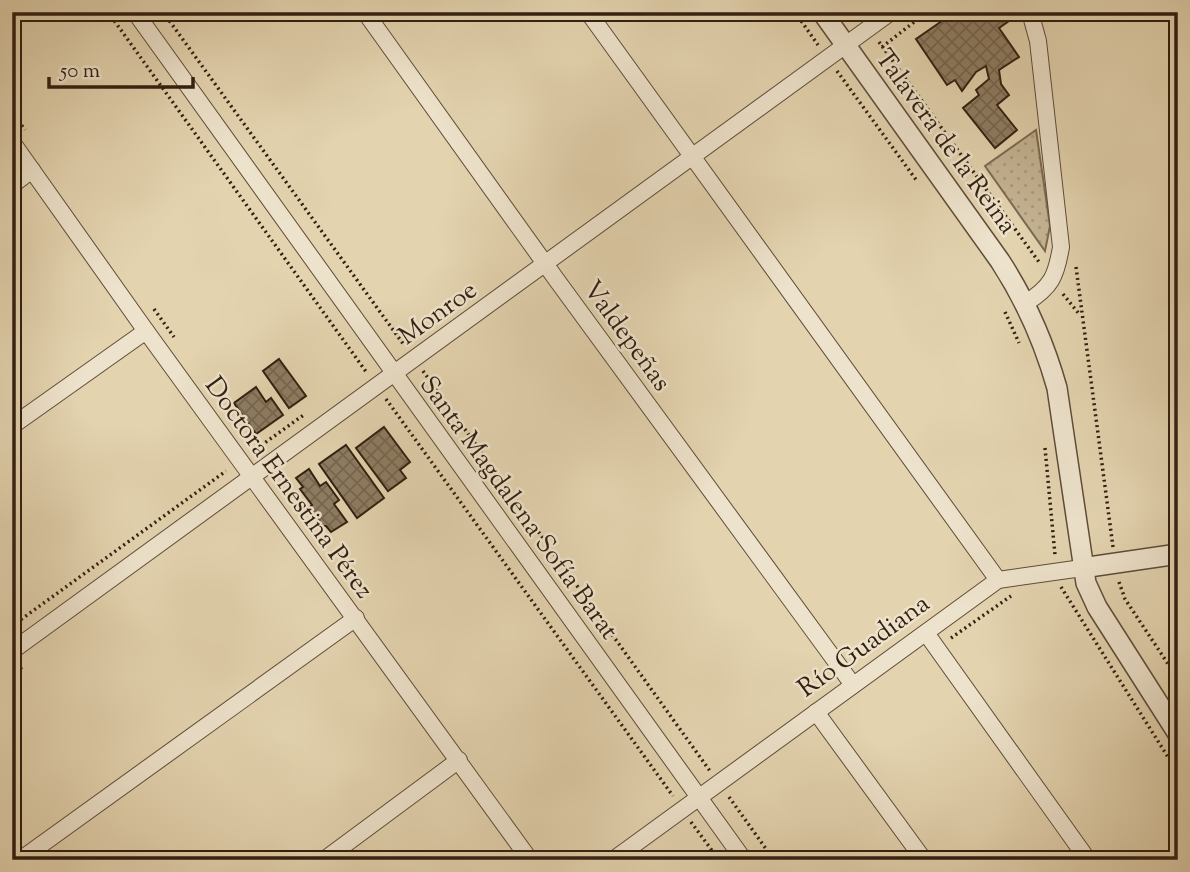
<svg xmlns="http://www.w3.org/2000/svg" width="1190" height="872" font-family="'Sorts Mill Goudy',serif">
<defs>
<pattern id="grass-dots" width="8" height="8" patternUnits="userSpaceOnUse" patternTransform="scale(1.75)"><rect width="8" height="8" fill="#c5b494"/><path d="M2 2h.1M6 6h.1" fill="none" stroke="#aa9a7f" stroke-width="1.8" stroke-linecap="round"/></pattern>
<pattern id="building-cross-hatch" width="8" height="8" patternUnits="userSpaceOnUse" patternTransform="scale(1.75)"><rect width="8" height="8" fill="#8e7d63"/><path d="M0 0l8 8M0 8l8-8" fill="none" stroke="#756650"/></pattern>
</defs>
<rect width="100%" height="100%" fill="#e3d3af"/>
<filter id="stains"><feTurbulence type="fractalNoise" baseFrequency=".00286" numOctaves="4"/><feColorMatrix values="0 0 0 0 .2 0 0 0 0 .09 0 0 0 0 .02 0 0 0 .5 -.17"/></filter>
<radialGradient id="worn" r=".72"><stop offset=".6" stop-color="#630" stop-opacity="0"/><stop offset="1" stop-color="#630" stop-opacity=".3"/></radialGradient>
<path fill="url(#grass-dots)" stroke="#7b6a52" stroke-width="2" d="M1036,130L1050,226L1045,251L985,166Z"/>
<g fill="url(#building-cross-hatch)" stroke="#311f10" stroke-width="2">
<path d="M955,12H1003L1009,21L999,28L1019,57L999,70L1001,84L1009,95L997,105L1017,130L995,148L963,108L979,95L976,90L989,79L986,66L976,72L962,91L955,80L947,85L916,39Z"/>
<path d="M279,359L306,396L289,408L263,371Z"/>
<path d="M256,387L266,402L271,398L283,415L256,434L234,403Z"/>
<path d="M384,427L410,462L400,470L406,478L388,491L356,448Z"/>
<path d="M346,445L384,498L357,518L319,464Z"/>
<path d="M309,469L320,486L326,482L339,500L334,504L347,522L331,532L326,526H323L309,508L312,505L300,489L303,487L296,478Z"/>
</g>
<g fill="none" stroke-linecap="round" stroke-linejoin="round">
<defs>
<g id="minor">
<path d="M135,12L744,860"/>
<path d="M365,12L556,279L853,685"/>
<path d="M588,12L998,580"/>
<path d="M12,142L146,331L530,860"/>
<path d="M12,185L32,170"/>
<path d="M1026,303C1051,287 1056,277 1061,247L1038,41L1030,12"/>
<path d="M12,426L146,331"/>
<path d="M926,633L1088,860"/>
<path d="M12,651L891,12"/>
<path d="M816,712L924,860"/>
<path d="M20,860L356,618"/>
<path d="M324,860L459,760"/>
<path d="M613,860L998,580L1082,568"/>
</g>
<g id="tertiary">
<path d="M822,12L1000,261C1026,301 1044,342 1057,388L1086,583L1097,607L1178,734"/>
<path d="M1082,568L1178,554"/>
</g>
</defs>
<use href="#minor" stroke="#5e4c38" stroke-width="18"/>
<use href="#tertiary" stroke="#5e4c38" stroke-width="22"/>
<g stroke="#311f10" stroke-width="3.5" stroke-dasharray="2 3.5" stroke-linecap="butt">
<path d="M108,12L367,373"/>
<path d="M163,12L404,345"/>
<path d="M795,12L818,45"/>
<path d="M879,42L1039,262"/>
<path d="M882,47L927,12"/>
<path d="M837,71L917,181"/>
<path d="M12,112L25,130"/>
<path d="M1076,267L1113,547"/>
<path d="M1063,294L1080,315"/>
<path d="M154,309L174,337"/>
<path d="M1005,312L1019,343"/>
<path d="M423,371L710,771"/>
<path d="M386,399L673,796"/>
<path d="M1045,448L1055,555"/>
<path d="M252,452L305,414"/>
<path d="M1119,582L1125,599L1178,679"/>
<path d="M1061,587L1178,773"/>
<path d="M12,626L226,471"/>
<path d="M951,638L1011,596"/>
<path d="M12,674L22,667"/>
<path d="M729,797L774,860"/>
<path d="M691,822L719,860"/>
</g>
<use href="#minor" stroke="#ede2cb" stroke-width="16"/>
<use href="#tertiary" stroke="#ede2cb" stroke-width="19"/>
</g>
<g text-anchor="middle" stroke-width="5" stroke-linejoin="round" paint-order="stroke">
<g font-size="26" fill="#311f10" stroke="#ede2cb">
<text transform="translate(947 141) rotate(54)" y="9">Talavera de la Reina</text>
<text transform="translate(437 312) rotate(-36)" y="9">Monroe</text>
<text transform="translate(628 335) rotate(54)" y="9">Valdepeñas</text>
<text transform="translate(290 487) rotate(54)" y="9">Doctora Ernestina Pérez</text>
<text transform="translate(520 507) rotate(54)" y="9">Santa Magdalena Sofía Barat</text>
<text transform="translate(863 645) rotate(-36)" y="9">Río Guadiana</text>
</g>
</g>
<rect width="1190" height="872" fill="none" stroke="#e3d3af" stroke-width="42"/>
<rect x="14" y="14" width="1162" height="844" fill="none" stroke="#311f10" stroke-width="3.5"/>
<rect x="21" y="21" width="1148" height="830" fill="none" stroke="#311f10" stroke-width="2"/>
<path d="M49 77v10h144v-10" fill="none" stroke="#311f10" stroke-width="3.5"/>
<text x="60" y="77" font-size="21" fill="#311f10" stroke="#ede2cb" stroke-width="5" paint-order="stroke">50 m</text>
<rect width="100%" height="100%" filter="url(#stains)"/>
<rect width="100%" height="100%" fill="url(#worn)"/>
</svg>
